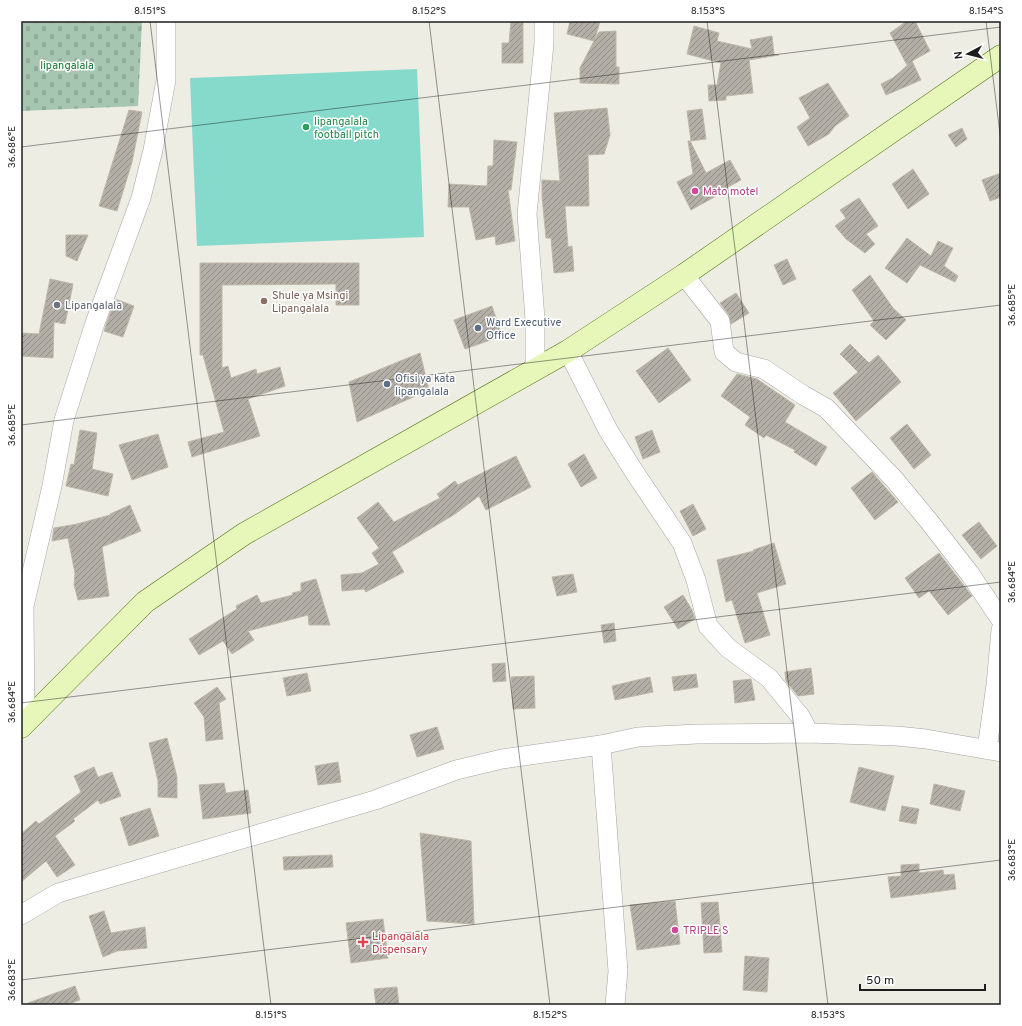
<svg xmlns="http://www.w3.org/2000/svg" width="1022" height="1026" font-family="Overpass,sans-serif">
<defs>
<pattern id="cemetery-stones" width="16" height="16" patternUnits="userSpaceOnUse"><rect width="16" height="16" fill="#a6c6b1"/><path d="M2 7V4a2 2 0 0 1 4 0v3zM10 15v-3a2 2 0 0 1 4 0v3z" fill="#8eaa98"/></pattern>
<pattern id="building-hatch" width="6" height="6" patternUnits="userSpaceOnUse"><rect width="6" height="6" fill="#b3afa6"/><path d="M-1 1l2-2M0 6l6-6M5 7l2-2" fill="none" stroke="#918e87"/></pattern>
</defs>
<rect width="100%" height="100%" fill="#eeede4"/>
<path fill="url(#cemetery-stones)" d="M21,21H142L138,106L21,111Z"/>
<path fill="#85dacb" d="M417,69L424,237L197,246L190,78Z"/>
<g fill="url(#building-hatch)" stroke="#bfb7a7">
<path d="M511,21H523V63H502V43H509Z"/>
<path d="M570,21H600L595,39L599,32L616,31V67H619V84L580,83V68L594,41L567,34Z"/>
<path d="M907,21H915L930,51L912,61L921,80L886,95L881,84L893,78L910,63L907,65L890,33Z"/>
<path d="M694,26L719,33L717,41L752,49L750,40L772,36L774,54L779,55L749,60L753,93L726,96V100L709,101L708,85H717L721,63L687,54Z"/>
<path d="M828,83L849,116L835,126L829,134L808,146L797,127L810,118L799,98Z"/>
<path d="M607,108L610,135L604,154L588,155L589,206H565L568,247L572,246L574,271L554,273L551,238H546L542,197V180L560,181L554,113Z"/>
<path d="M702,109L706,139L691,141L687,111Z"/>
<path d="M129,110L142,112L132,162L117,211L99,206Z"/>
<path d="M962,128L967,139L956,147L948,135Z"/>
<path d="M494,140L517,142L511,190H508L515,241L496,245L495,236L476,240L469,207H448L449,184L487,186L488,166H493Z"/>
<path d="M688,141H690L706,173L730,160L741,180L717,193L718,195L691,210L677,182L693,174Z"/>
<path d="M913,169L929,194L908,209L892,184Z"/>
<path d="M1001,173V197L990,201L982,180Z"/>
<path d="M859,198L878,226L866,234L875,244L865,253L846,239L835,226L846,218L840,210Z"/>
<path d="M66,235H88L77,261L66,256Z"/>
<path d="M907,238L931,256L938,241L953,248L944,266L958,276L955,282L920,265L907,283L885,268Z"/>
<path d="M787,259L796,279L783,285L774,265Z"/>
<path d="M200,263H359V305H336V284L222,285V368L228,366L231,378L256,369L257,374L280,367L285,386L248,399L260,436L192,457L188,442L224,432L203,355H200Z"/>
<path d="M870,275L893,308L906,320L886,340L870,325L874,321L852,290Z"/>
<path d="M50,279L73,284L65,324L54,322L53,358L21,356V333L39,334Z"/>
<path d="M736,293L749,313L731,324L729,315L720,303Z"/>
<path d="M115,299L134,306L123,337L104,331Z"/>
<path d="M492,306L502,336L465,349L454,320Z"/>
<path d="M850,344L869,363L878,355L901,382L856,421L833,393L858,372L840,354Z"/>
<path d="M668,348L691,380L659,403L636,371Z"/>
<path d="M420,353L429,390L357,422L349,382Z"/>
<path d="M737,374L757,379L795,405L785,422L827,447L816,466L794,452L795,450L766,435L764,438L745,425L750,417L721,396Z"/>
<path d="M907,424L931,455L914,469L890,438Z"/>
<path d="M80,430L97,433L92,469L113,474L108,496L66,486L71,464L74,465Z"/>
<path d="M652,430L660,452L643,459L635,437Z"/>
<path d="M158,434L168,467L132,480L119,445Z"/>
<path d="M584,454L597,478L581,487L568,464Z"/>
<path d="M516,456L531,487L486,510L479,496L455,514L392,552L404,572L366,592L364,589L342,591L341,575L362,573L379,564L372,553L379,548L357,518L378,502L394,522L440,498L437,494L455,481L458,485Z"/>
<path d="M872,472L898,502L875,520L851,488Z"/>
<path d="M693,504L706,529L693,536L680,511Z"/>
<path d="M130,505L141,531L102,547L109,596L78,600L74,585L75,573L68,538L52,541L54,528L77,524L110,515V514Z"/>
<path d="M979,522L997,546L981,559L962,535Z"/>
<path d="M774,543L786,584L757,593L770,635L745,643L732,600L726,602L717,560L754,551L753,550Z"/>
<path d="M939,553L972,596L948,615L929,591L919,598L905,578Z"/>
<path d="M573,574L577,592L557,596L552,577Z"/>
<path d="M316,579L330,625H309L308,615L248,631L254,640L232,654L223,641L199,655L189,639L237,609L236,606L257,595L261,603L293,595L292,593L301,591V583Z"/>
<path d="M683,595L692,610L695,619L678,629L664,607Z"/>
<path d="M614,623L616,641L604,643L601,625Z"/>
<path d="M505,663L506,681L493,682L492,664Z"/>
<path d="M811,668L814,694L798,696L786,681L785,672Z"/>
<path d="M307,673L311,691L287,696L283,678Z"/>
<path d="M696,674L698,687L674,691L672,677Z"/>
<path d="M534,676L535,708L513,709L511,677Z"/>
<path d="M650,677L653,692L615,700L612,686Z"/>
<path d="M751,679L755,700L735,703L733,681Z"/>
<path d="M217,687L226,699L219,703L223,739L206,741L204,717L194,703Z"/>
<path d="M437,727L444,749L417,757L410,735Z"/>
<path d="M167,738L177,777V798L158,797V781L149,743Z"/>
<path d="M338,762L341,782L318,785L315,766Z"/>
<path d="M94,767L98,777L112,772L121,796L100,804L98,800L73,819L75,821L55,836L75,865L57,877L46,861L21,882V834L36,821L39,824L81,792L74,776Z"/>
<path d="M859,767L894,776L885,811L850,802Z"/>
<path d="M224,783L226,793L248,790L251,813L203,819L199,785Z"/>
<path d="M934,784L965,791L960,811L930,804Z"/>
<path d="M902,806L919,809L916,824L899,821Z"/>
<path d="M150,808L159,836L129,846L120,818Z"/>
<path d="M420,833L471,841L474,924L427,921Z"/>
<path d="M332,855L333,867L284,870L283,857Z"/>
<path d="M919,864V873L943,870L944,875L954,874L956,889L891,898L888,877L901,876V865Z"/>
<path d="M675,901L680,944L637,950L630,905Z"/>
<path d="M718,902L722,952L704,953L701,903Z"/>
<path d="M104,911L111,933L145,927L147,948L117,951L103,957L89,916Z"/>
<path d="M383,919L388,958L351,963L346,923Z"/>
<path d="M745,956L769,958L767,992L743,990Z"/>
<path d="M75,986L80,1000L66,1005H28V1003Z"/>
<path d="M397,987L399,1005H376L374,989Z"/>
</g>
<g fill="none" stroke-linecap="round" stroke-linejoin="round">
<defs>
<g id="street">
<path d="M684,275L720,321L724,352L736,362L764,369L803,395L826,408L894,479L928,520L970,574L1001,620"/>
<path d="M568,351L608,430L633,470L682,543L696,580L708,626L728,648L769,678L800,716L809,733"/>
<path d="M535,369V319L527,214L544,44V21"/>
<path d="M25,722L24,606L52,486L64,420L95,323L141,198L153,150L166,80V21"/>
<path d="M601,745L618,971L615,1005"/>
<path d="M987,749L996,685L1001,630"/>
<path d="M21,915L58,893L375,800L456,770L502,759L601,745L638,737L697,734L809,733L897,736L926,739L1001,752"/>
</g>
<path id="secondary" d="M21,727L145,602L244,534L568,351L684,275L1001,56"/>
</defs>
<use href="#street" stroke="#a4a4a4" stroke-width="20"/>
<use href="#secondary" stroke="#4f6f09" stroke-width="23"/>
<use href="#street" stroke="#fff" stroke-width="19"/>
<use href="#secondary" stroke="#e6f7b9" stroke-width="22"/>
</g>
<path fill="none" stroke="#1d1d1d" stroke-width="1" stroke-opacity="0.45" d="M150,21L271,1005M429,21L550,1005M707,21L828,1005M986,21L1001,142M21,147L1001,27M21,425L1001,305M21,703L1001,582M21,980L1001,860"/>
<circle fill="#2e9e5b" stroke="#fff" stroke-width="1.5" cx="306" cy="127" r="4"/>
<g fill="#d1479c" stroke="#fff" stroke-width="1.5">
<circle cx="695" cy="191" r="4"/>
<circle cx="675" cy="930" r="4"/>
</g>
<circle fill="#8d6e63" stroke="#fff" stroke-width="1.5" cx="264" cy="301" r="4"/>
<circle fill="#6b7280" stroke="#fff" stroke-width="1.5" cx="57" cy="305" r="4"/>
<g fill="#5c6f8a" stroke="#fff" stroke-width="1.5">
<circle cx="478" cy="328" r="4"/>
<circle cx="387" cy="384" r="4"/>
</g>
<path fill="#e0444e" stroke="#fff" stroke-width="1.5" d="M361 936h4v4h4v4h-4v4h-4v-4h-4v-4h4z"/>
<g text-anchor="middle" stroke-width="3" stroke-linejoin="round" paint-order="stroke">
<g font-size="11" fill="#10772e" stroke="#fff">
<text x="67" y="69">lipangalala</text>
</g>
<g font-size="11" fill="#27864d" stroke="#fff" text-anchor="start">
<text x="314" y="125">lipangalala<tspan x="314" dy="13">football pitch</tspan></text>
</g>
<g font-size="11" fill="#b23c85" stroke="#fff" text-anchor="start">
<text x="703" y="195">Mato motel</text>
<text x="683" y="934">TRIPLE S</text>
</g>
<g font-size="11" fill="#785e54" stroke="#fff" text-anchor="start">
<text x="272" y="299">Shule ya Msingi<tspan x="272" dy="13">Lipangalala</tspan></text>
</g>
<g font-size="11" fill="#5b616d" stroke="#fff" text-anchor="start">
<text x="65" y="309">Lipangalala</text>
</g>
<g font-size="11" fill="#4e5e75" stroke="#fff" text-anchor="start">
<text x="486" y="326">Ward Executive<tspan x="486" dy="13">Office</tspan></text>
<text x="395" y="382">Ofisi ya kata<tspan x="395" dy="13">lipangalala</tspan></text>
</g>
<g font-size="11" fill="#be3a42" stroke="#fff" text-anchor="start">
<text x="372" y="940">Lipangalala<tspan x="372" dy="13">Dispensary</tspan></text>
</g>
</g>
<rect width="1022" height="1026" fill="none" stroke="#ffffff" stroke-width="44"/>
<g transform="translate(968 54) rotate(263)" stroke="#ffffff" stroke-width="3" paint-order="stroke">
<path d="M0-3L7 15L0 10L-7 15Z" fill="#1d1d1d"/>
<text y="-6" font-size="11" font-weight="bold" text-anchor="middle" fill="#1d1d1d">N</text>
</g>
<path d="M860 984v6h125v-6" fill="none" stroke="#1d1d1d" stroke-width="2"/>
<text x="866" y="984" font-size="12" fill="#1d1d1d" stroke="#ffffff" stroke-width="3" paint-order="stroke">50 m</text>
<rect x="22" y="22" width="978" height="982" fill="none" stroke="#1d1d1d" stroke-width="1.5"/>
<g font-size="10" text-anchor="middle" fill="#1d1d1d">
<text x="150" y="14">8.151°S</text>
<text x="429" y="14">8.152°S</text>
<text x="708" y="14">8.153°S</text>
<text x="986" y="14">8.154°S</text>
<text transform="translate(11 147) rotate(-90)" y="4">36.686°E</text>
<text transform="translate(1011 305) rotate(-90)" y="4">36.685°E</text>
<text transform="translate(11 425) rotate(-90)" y="4">36.685°E</text>
<text transform="translate(1011 582) rotate(-90)" y="4">36.684°E</text>
<text transform="translate(11 702) rotate(-90)" y="4">36.684°E</text>
<text transform="translate(1011 860) rotate(-90)" y="4">36.683°E</text>
<text transform="translate(11 980) rotate(-90)" y="4">36.683°E</text>
<text x="271" y="1018">8.151°S</text>
<text x="550" y="1018">8.152°S</text>
<text x="828" y="1018">8.153°S</text>
</g>
</svg>
